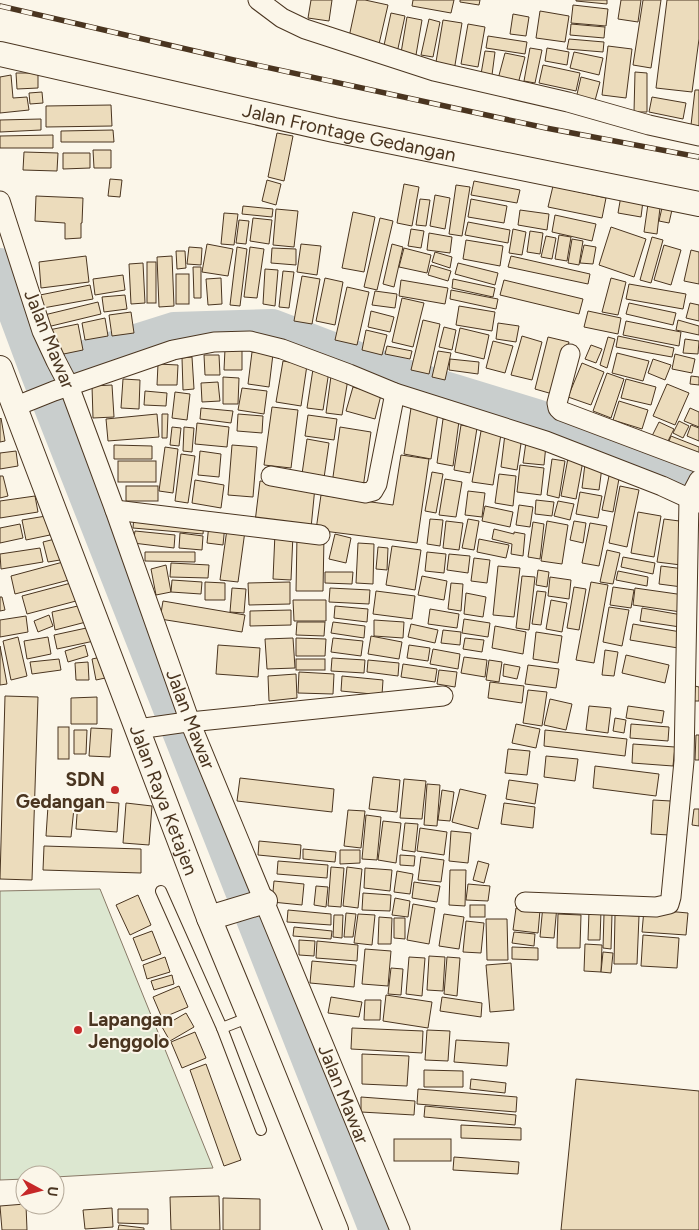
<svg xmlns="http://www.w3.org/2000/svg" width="699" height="1230" font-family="Figtree,sans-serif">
<rect width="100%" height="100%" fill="#fbf6e9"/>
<path fill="#dce7d0" stroke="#887966" d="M100,889L213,1168L55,1177V1175H25V1179L0,1180V891Z"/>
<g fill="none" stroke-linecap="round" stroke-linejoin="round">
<g stroke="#c9cecd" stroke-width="38">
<path d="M0,267L40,374L378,1230"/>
<path d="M63,366L174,331L272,328L395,375L536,418L699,483"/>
</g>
</g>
<g fill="#ecdcbc" stroke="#4a3520">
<path d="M311,0H332L329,21L308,18Z"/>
<path d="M357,0H365L388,5L379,44L349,37Z"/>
<path d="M413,0H454L451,13L412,6Z"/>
<path d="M460,0H480L479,5L460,2Z"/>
<path d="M576,0H607V4L576,1Z"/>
<path d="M621,0H641L638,22L618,19Z"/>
<path d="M643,0H661L651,68L633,65Z"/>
<path d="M667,0H699V39L692,92L656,88Z"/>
<path d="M573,5L608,9L606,26L571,23Z"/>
<path d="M540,11L569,16L565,42L536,38Z"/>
<path d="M391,13L405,16L397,53L383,50Z"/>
<path d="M513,14L529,17L526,36L510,34Z"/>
<path d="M407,17L422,20L416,55L401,53Z"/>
<path d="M429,19L440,22L433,57L421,55Z"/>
<path d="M443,20L462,23L454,71L435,68Z"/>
<path d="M468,24L485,27L478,67L461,64Z"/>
<path d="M571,24L605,27L604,38L570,35Z"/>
<path d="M488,36L527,42L525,54L486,48Z"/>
<path d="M569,39L604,42L603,52L567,49Z"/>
<path d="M608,46L632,49L626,98L602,95Z"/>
<path d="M530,48L542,50L535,83L524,81Z"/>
<path d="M547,48L569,52L567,65L545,61Z"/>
<path d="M485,51L495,52L492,75L481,74Z"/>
<path d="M574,52L603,58L599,75L570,68Z"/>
<path d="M505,53L525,57L518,84L498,79Z"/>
<path d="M543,65L580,73L576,91L539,83Z"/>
<path d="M635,72L647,73V112H634Z"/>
<path d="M16,73H38V88L17,89Z"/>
<path d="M11,75L13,98L27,97L29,110L0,113V77Z"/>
<path d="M581,77L600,82L593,108L575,103Z"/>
<path d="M695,90H699V126L691,125Z"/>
<path d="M42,92L43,103L30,104L29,93Z"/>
<path d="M652,97L686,103L683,119L649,112Z"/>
<path d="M111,105L112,126L46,127V106Z"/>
<path d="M41,119V130L0,132V120Z"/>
<path d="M113,130L114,142H61V131Z"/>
<path d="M277,133L293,136L284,181L268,177Z"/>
<path d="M53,135V148H0V136Z"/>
<path d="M93,150H111V168H94Z"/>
<path d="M24,152L58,153L57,171L23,170Z"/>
<path d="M63,153H90V168L63,169Z"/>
<path d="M110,179L122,180L120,197L108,196Z"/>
<path d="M267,180L281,184L276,205L262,201Z"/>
<path d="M474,181L520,190L517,203L471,195Z"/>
<path d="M404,184L419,187L412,226L397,223Z"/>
<path d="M456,185L470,187L462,236L449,234Z"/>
<path d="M553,186L606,198L602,218L548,207Z"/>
<path d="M622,190L644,193L641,217L618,213Z"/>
<path d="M435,195L450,198L445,229L430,226Z"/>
<path d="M36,196L83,198L82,223H81V238L65,239V223L35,221Z"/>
<path d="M649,197L661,199L657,234L644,232Z"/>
<path d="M420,199L430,200L426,226L416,225Z"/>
<path d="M471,199L507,206L504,223L468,217Z"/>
<path d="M664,199L674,201L669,223L659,221Z"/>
<path d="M243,206L273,209L272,217L242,214Z"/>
<path d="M276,209L298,211L294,247L273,245Z"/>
<path d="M520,210L549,214L547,230L518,225Z"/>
<path d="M353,212L375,217L364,272L342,268Z"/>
<path d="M224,213L238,214L234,245L221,244Z"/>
<path d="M555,215L596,224L592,241L552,232Z"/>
<path d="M253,218L272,220L269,244L250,241Z"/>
<path d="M380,218L393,221L377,290L364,287Z"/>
<path d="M239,220L249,221L246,244L236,243Z"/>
<path d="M468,222L510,230L508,243L465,235Z"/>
<path d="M611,227L646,239L634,277L599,265Z"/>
<path d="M411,229L424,231L421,248L408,246Z"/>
<path d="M513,229L526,232L522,255L509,253Z"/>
<path d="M530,231L543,233L540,254L527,252Z"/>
<path d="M429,233L452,237L450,253L427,250Z"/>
<path d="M559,235L571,237L567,261L555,259Z"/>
<path d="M546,236L556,238L552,259L541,257Z"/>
<path d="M652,237L663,240L651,283L640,280Z"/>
<path d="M572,239L583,241L579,265L568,263Z"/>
<path d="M466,240L503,246L500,266L463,259Z"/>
<path d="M207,244L233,249L228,276L202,272Z"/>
<path d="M301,244L321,246L317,275L297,272Z"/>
<path d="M392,244L403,247L394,287L383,284Z"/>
<path d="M584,245L596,247L593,264L580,263Z"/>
<path d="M664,245L681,250L671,285L654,280Z"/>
<path d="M189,247L202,248L201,265L187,264Z"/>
<path d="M237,247L247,249L240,306L230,305Z"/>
<path d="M250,247L264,249L257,298L244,297Z"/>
<path d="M272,248L296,249V265L271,263Z"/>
<path d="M404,248L431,255L427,273L399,267Z"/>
<path d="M691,250L699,252V284L684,281Z"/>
<path d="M176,251H185L186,268L177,269Z"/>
<path d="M435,252L452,257L450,268L432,262Z"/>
<path d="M86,256L89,282L41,288L39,262Z"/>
<path d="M172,256L174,306L159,307L157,257Z"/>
<path d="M511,256L590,274L588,284L508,267Z"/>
<rect x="147" y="262" width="9" height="41"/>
<path d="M143,263L145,303L131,304L129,264Z"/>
<path d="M458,263L498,273L495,285L455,274Z"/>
<path d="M431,265L451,271L448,281L428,275Z"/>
<path d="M193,267H201V298H194Z"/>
<path d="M265,269L278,270L275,306L263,304Z"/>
<path d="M283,271L294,272L289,308L279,307Z"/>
<rect x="176" y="274" width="13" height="30"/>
<path d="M123,275L125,290L95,295L93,279Z"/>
<path d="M302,276L320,279L312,324L294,321Z"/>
<path d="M221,278L222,304L208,305L206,279Z"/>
<path d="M325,278L343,282L335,325L316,321Z"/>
<path d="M611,278L626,282L618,315L602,312Z"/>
<path d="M453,279L495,288L493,297L452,288Z"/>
<path d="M401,280L448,288L445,304L399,296Z"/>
<path d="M504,280L583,299L579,314L500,295Z"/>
<path d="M629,284L686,294L683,309L626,299Z"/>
<path d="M90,285L93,299L43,308L40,295Z"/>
<path d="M347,287L369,292L357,345L335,340Z"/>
<path d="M451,290L498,299L496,309L450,299Z"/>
<path d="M375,291L397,294L395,308L372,305Z"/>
<path d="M125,295L127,309L104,312L102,297Z"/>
<path d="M402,298L424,303L413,347L392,342Z"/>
<path d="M98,302L101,314L43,328L40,316Z"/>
<path d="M629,303L676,313L673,325L626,314Z"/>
<path d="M690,303L699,305V321L686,318Z"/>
<path d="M459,306L495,312L492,331L456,325Z"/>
<path d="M371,311L394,317L390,332L368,327Z"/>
<path d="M588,311L621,318L618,334L584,327Z"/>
<path d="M131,312L134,333L112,336L109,315Z"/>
<path d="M105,318L108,336L85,340L82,323Z"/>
<path d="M423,320L440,324L429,374L411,370Z"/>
<path d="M678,320L699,326V335L676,330Z"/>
<path d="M626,321L681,332L679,346L623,335Z"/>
<path d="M498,323L519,326L516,342L496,339Z"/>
<path d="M78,324L83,350L54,356L49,330Z"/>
<path d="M444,327L456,330L452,350L439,347Z"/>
<path d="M460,328L489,335L484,359L455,352Z"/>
<path d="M366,330L387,335L382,355L362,350Z"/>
<path d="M522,336L542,342L532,380L511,375Z"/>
<path d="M618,336L674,348L672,357L616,347Z"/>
<path d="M548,337L569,342L556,395L535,389Z"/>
<path d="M608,337L615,339L607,368L600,365Z"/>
<path d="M685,339L699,341L698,354L683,353Z"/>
<path d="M493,341L513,346L505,373L486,368Z"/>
<path d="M591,345L602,349L596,363L585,359Z"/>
<path d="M387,346L412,351L410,359L385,354Z"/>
<path d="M225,349L242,350V370H224Z"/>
<path d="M438,351L451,353L445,380L432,377Z"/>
<path d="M252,352L273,354L269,387L248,384Z"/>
<path d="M617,353L649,361L643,381L612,373Z"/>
<path d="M675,354L695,359L692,373L672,369Z"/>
<path d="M204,355H219L220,375H205Z"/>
<path d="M192,357L194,389L183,390L182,358Z"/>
<path d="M450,359L479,362L478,374L449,370Z"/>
<path d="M653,359L671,365L665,380L648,373Z"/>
<path d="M283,361L307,365L301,406L276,402Z"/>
<path d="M582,363L604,372L591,405L568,397Z"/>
<path d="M158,364L178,365L177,385H157Z"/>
<path d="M313,369L329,371L323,410L307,408Z"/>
<path d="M607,373L624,379L611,418L593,411Z"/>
<path d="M331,376L348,379L342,415L326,413Z"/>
<path d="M691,376L699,377V385L690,384Z"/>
<path d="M223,377L239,378L238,404H223Z"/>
<path d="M123,379L140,380L139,409L121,408Z"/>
<path d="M626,379L656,387L651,405L621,398Z"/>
<path d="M218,382L220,401L202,402L201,383Z"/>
<path d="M667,384L689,393L675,425L653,416Z"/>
<path d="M112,385L114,417L93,418L92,386Z"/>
<path d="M353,387L381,395L375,419L346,411Z"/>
<path d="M242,388L267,391L264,414L238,410Z"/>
<path d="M145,391L167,393L166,406L144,405Z"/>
<path d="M175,392L190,394L187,420L172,418Z"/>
<path d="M619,401L648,410L642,429L613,420Z"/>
<path d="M272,407L298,410L291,468L264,465Z"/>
<path d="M201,408L233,411L231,423L200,419Z"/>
<path d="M411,408L438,413L431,459L404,454Z"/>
<path d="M690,408L699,412V427L684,421Z"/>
<path d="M157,414L159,437L108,441L106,419Z"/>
<path d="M162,414H168L167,438H162Z"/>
<path d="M238,414L263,416L262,433L237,431Z"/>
<path d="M308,415L337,419L334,440L305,436Z"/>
<path d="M1,418L5,441L0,442V419Z"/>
<path d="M443,419L459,421L453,466L437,463Z"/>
<path d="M679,421L689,426L683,438L673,433Z"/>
<path d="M659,422L674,429L664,449L649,442Z"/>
<path d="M197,423L229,427L227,447L195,444Z"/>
<path d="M461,425L477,428L470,473L454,470Z"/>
<path d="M691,425L699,428V441L687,436Z"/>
<path d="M172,427L181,428L179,446L170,445Z"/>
<path d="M184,427L194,428L192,452L183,451Z"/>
<path d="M340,427L371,432L363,488L332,484Z"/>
<path d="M481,431L501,434L493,485L472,482Z"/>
<path d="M505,434L522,437L517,470L501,467Z"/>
<path d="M671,436L699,447V462L666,449Z"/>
<path d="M307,439L329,443L324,478L302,474Z"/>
<path d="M526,442L546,445L544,465L523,463Z"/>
<path d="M114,445L152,446V459H114Z"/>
<path d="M232,445L257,447L253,497L228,495Z"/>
<path d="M165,447L178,449L173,493L159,491Z"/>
<path d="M16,451L18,466L0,469V453Z"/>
<path d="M200,451L221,454L219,477L198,475Z"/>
<path d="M181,454L195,456L188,503L175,501Z"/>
<path d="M401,455L429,459L417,543L316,530L321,495L393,505Z"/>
<path d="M568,458L583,461L576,499L561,496Z"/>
<path d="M552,459L565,461L559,498L547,495Z"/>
<rect x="118" y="461" width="38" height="21"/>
<path d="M585,464L602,467L599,490L582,488Z"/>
<path d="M520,465L544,468L541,495L517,492Z"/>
<path d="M610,471L620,473L613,512L602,510Z"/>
<path d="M432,472L443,474L436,513L425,511Z"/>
<path d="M499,474L516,476L513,506L495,503Z"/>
<path d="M0,476H3L8,496L0,498Z"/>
<path d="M445,479L462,482L456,517L439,515Z"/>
<path d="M195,480L224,485L221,508L192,503Z"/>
<path d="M260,481L315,487L311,528L255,522Z"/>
<rect x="126" y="486" width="32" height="15"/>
<path d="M620,486L639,490L627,547L609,543Z"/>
<path d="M468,491L485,493L482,517L465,515Z"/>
<path d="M580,492L602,496L598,518L576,514Z"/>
<path d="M35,496L38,512L0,518V501Z"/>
<path d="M536,500L554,502L552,516L535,514Z"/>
<path d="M558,501L574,504L570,520L554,516Z"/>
<path d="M519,505L533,507L530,527L516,525Z"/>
<path d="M485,506L513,512L510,527L482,521Z"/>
<path d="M638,512L661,516L654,557L631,553Z"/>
<path d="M46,516L50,535L26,540L22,520Z"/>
<path d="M134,516L204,522L203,534L133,528Z"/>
<path d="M430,519L443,520L440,546L427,544Z"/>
<path d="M468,519L479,521L474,550L462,548Z"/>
<path d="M664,519L687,522L681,565L657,562Z"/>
<path d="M446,521L463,523L459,550L443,548Z"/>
<path d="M547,521L568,525L562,564L541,561Z"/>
<path d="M574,521L586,523L583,543L570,540Z"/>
<path d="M533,522L544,524L540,559L528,557Z"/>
<path d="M590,523L607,526L599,566L582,563Z"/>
<path d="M20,524L23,538L0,543V528Z"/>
<path d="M209,524L225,525L223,545L207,543Z"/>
<path d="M227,529L245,531L238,582L220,580Z"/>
<path d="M494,529L514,534V532L525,534L523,556L511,554L512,544L492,539Z"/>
<path d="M135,531L175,535L174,548L133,543Z"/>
<path d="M180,533L203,536L202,550L179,548Z"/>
<path d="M275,533L293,534L291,580L273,579Z"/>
<path d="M335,534L351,538L346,563L329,559Z"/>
<path d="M297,536H324L323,591H296Z"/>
<path d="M55,539L60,560L48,562L43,542Z"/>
<path d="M479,539L509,545L506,558L477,552Z"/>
<path d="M358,543L374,544L373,584L356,583Z"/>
<path d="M392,546L421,550L415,590L386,585Z"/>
<path d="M378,547L388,548L387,570L376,569Z"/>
<path d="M40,548L43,562L1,569L0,554Z"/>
<path d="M607,550L620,553L613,584L600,582Z"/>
<path d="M145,552H195V562L145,561Z"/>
<path d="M427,552L446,554L444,573L425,571Z"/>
<path d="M449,554L470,556L468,573L447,570Z"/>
<path d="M623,557L655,563L653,574L621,567Z"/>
<path d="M474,558L490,560L487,583L471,581Z"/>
<path d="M63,562L69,580L15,594L11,576Z"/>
<path d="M171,563L209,565L208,578L170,577Z"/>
<path d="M166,565L171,592L156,595L151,569Z"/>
<path d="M498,566L520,568L514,617L493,615Z"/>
<path d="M661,566L684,569L682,587L659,584Z"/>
<path d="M538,570L549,572L547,587L536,585Z"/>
<path d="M618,571L648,577L647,586L616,580Z"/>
<path d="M325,572H353L352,584L325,583Z"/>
<path d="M422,576L447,581L444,600L418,595Z"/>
<path d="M522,576L535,577L529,630L516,628Z"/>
<path d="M550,577L571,580L569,599L548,596Z"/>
<path d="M172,580L202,582L201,594L171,592Z"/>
<path d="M205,582L225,583V600H205Z"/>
<path d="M290,582V604L249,605L248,583Z"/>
<path d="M591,582L608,585L594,663L576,660Z"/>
<path d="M71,583L76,601L27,614L22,596Z"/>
<path d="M451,583L463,584L461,611L448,609Z"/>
<path d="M574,587L586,589L579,630L567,628Z"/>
<path d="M613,587L634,590L631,608L610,605Z"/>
<path d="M232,588L246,589L244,613L230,612Z"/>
<path d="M330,588L370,590L369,604L329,602Z"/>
<path d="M635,588L684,595L681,612L633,605Z"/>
<path d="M376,591L415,596L412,619L373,614Z"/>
<path d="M537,591L546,592L541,625L532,624Z"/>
<path d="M466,593L486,597L483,617L464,614Z"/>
<path d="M0,597H2L5,610L0,611Z"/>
<path d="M293,600H326V621H294Z"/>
<path d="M551,600L567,603L562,632L546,629Z"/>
<path d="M163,601L245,615L242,632L160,619Z"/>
<path d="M82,605L86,622L55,630L52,612Z"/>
<path d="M335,606L368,609L367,622L334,618Z"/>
<path d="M609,607L629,610L622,646L603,642Z"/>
<path d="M642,608L682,615L680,627L640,621Z"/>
<path d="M430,609L459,614L457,628L428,624Z"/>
<path d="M291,610V625L250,626V611Z"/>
<path d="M49,615L53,626L38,632L34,621Z"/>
<path d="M26,616L28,632L0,637V620Z"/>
<path d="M464,619L490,623L488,637L462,633Z"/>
<path d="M374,620L404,622L403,638L374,636Z"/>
<path d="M297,622H325L324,636L296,635Z"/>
<path d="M333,622L365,626L364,638L331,633Z"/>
<path d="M411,624L438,630L435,643L408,637Z"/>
<path d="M633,624L681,632L678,648L630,640Z"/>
<path d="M495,626L526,632L523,654L492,648Z"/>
<path d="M91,627L94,641L57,649L54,635Z"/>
<path d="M443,630L461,632L460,645L441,643Z"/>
<path d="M536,632L562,636L558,663L533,659Z"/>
<path d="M371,636L402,642L399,659L368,654Z"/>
<path d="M18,637L27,676L11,680L3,641Z"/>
<path d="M48,637L51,654L27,659L24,641Z"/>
<path d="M293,638L295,668L267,669L265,639Z"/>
<path d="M296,638L326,639L325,656H296Z"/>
<path d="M333,638L363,641L361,656L331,652Z"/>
<path d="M465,638L484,640L482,652L463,649Z"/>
<path d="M85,645L88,656L68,662L65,651Z"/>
<path d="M218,645L260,648L258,677L216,674Z"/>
<path d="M409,645L430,648L428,661L407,658Z"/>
<path d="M0,646L7,684L0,685Z"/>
<path d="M433,649L460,654L458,669L430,664Z"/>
<path d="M605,650L618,652L614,676L602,675Z"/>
<path d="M626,655L669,665L665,683L622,673Z"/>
<path d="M106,656L110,677L96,680L92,659Z"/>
<path d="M464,657L487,660L485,677L461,673Z"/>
<path d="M332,658L365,660L364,673L331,671Z"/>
<path d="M59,659L61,670L32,674L30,662Z"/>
<rect x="296" y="659" width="29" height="11"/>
<path d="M368,660L399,663L398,676L367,672Z"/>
<path d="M489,660L502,662L499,682L486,680Z"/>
<path d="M88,662L89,680H76L75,663Z"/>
<path d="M403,664L437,669L435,682L401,677Z"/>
<path d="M504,664L520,667L517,679L503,676Z"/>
<path d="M528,665L559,669L556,688L525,684Z"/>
<path d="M439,670L457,672L455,687L437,684Z"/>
<path d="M299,672L334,674L333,694L298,693Z"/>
<path d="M296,674L297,698L269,701L268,676Z"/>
<path d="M342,676L383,680L382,695L341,691Z"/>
<path d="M490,682L524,686L522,703L488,698Z"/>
<path d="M695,686L699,687V701H694Z"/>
<path d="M528,690L547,692L542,726L523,723Z"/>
<path d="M5,696L38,697L32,880L0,879Z"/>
<path d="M97,697V724H71V698Z"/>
<path d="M550,699L572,704L566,730L544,725Z"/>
<path d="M589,706L611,708L608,733L586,730Z"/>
<path d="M628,706L664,711L662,723L626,718Z"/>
<path d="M615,718L626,720L624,733L613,731Z"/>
<path d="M516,724L540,729L536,748L512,743Z"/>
<path d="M631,724L669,727L668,741L630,738Z"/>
<rect x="58" y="727" width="11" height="32"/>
<path d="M91,728L112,729L110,757L89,756Z"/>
<path d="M74,730H87L86,754H74Z"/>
<path d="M545,730L627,739L625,756L544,746Z"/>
<path d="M696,735H699V760H695Z"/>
<path d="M633,744L675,747L673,766L632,763Z"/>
<path d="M508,749L530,751L527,775L505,773Z"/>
<path d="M546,756L578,759L575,781L544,777Z"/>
<path d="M595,766L659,774L656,796L593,788Z"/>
<path d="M373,777L400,780L397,812L369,809Z"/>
<path d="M240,778L334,789L332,812L237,801Z"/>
<path d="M404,779L426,781L422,819L400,818Z"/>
<path d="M509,780L538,784L535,804L506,799Z"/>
<path d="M427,784L440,785L437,826L424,825Z"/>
<path d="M460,789L486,795L478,829L452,822Z"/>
<path d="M442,790L454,792L450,821L438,820Z"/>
<path d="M78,800L119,803L117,832L76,829Z"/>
<path d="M653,800L671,801L669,835L651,834Z"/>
<path d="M126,803L152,806L149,845L123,843Z"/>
<path d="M504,803L535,807L533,828L501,824Z"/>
<path d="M48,806L74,808L71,837L46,836Z"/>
<path d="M694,809H699V826L692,825Z"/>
<path d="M348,810L365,811L361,848L344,846Z"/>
<path d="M366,815L381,817L377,860L362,859Z"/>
<path d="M383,821L401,823L396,863L378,860Z"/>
<path d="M405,823L418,824L415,852L402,850Z"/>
<path d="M420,828L447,832L444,855L417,851Z"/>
<path d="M451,831L471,833L468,863L449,861Z"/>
<path d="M259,841L301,845L300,859L258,855Z"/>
<path d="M44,846L141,849V873L43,870Z"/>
<path d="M303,849L336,852L335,862L303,859Z"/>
<path d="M340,850H360V863L340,864Z"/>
<path d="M400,855L415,856L414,866L400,865Z"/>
<path d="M421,857L444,860L441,882L418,880Z"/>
<path d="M278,861L328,865L327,878L277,874Z"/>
<path d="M478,861L489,864L484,883L473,880Z"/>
<path d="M331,867L344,868L341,907L328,906Z"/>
<path d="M347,867L362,869L358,908L343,906Z"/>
<path d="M365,868L392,870L390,891L364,888Z"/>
<path d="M450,870H466L465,906L449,905Z"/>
<path d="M397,871L413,874L410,894L394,892Z"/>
<path d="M274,881L304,884L302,905L272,902Z"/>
<path d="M414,882L440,886L437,902L412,898Z"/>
<path d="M468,884L490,886L488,901L466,900Z"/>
<path d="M316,886L328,887L326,907L314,905Z"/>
<path d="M363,893L391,895L390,911L362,910Z"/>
<path d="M138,895L151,925L130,935L116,905Z"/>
<path d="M395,898L410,901L408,917L392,915Z"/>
<path d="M413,904L435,908L429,944L407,940Z"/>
<rect x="470" y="905" width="15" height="12"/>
<path d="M543,905L557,906L554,938L540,937Z"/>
<path d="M516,908L540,910L538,933L513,930Z"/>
<path d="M644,909L688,913L686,935L642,932Z"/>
<path d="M288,910L331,914V925L287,922Z"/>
<path d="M589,911H601L600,940H588Z"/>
<path d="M346,913L356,914L353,937H344Z"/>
<path d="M358,914L375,915L372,945L354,943Z"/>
<path d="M444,914L464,917L459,949L439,946Z"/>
<path d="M558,914L581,915L580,948H557Z"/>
<path d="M604,914H612L611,949L603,948Z"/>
<path d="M334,915H343L342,938L333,937Z"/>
<path d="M615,915L639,916L637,964H614Z"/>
<path d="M379,917L392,918L391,944H378Z"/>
<path d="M394,918H405V939L394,938Z"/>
<path d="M486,919H507L508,960H487Z"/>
<path d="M466,921L484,923L481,953L463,952Z"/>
<path d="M294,927L332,931L331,939L293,936Z"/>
<path d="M152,931L161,954L142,961L133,938Z"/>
<path d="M514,932L535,934L534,946L512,943Z"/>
<path d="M643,935L679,938L677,968L641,966Z"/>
<path d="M299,940L315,941L314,956L299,955Z"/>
<path d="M317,941L358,945L357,961L316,958Z"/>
<path d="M585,944L602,945L601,972L584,971Z"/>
<path d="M512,947L538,948V960L512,959Z"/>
<path d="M365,949L391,951L388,986L362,984Z"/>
<path d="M603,952L613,953L611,973L601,972Z"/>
<path d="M429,956L445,957L443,991L427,990Z"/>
<path d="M165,957L170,972L147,979L143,965Z"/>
<path d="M409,957L425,958L422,996L406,994Z"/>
<path d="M447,957L460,958L457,996L444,994Z"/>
<path d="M312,961L356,965L354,987L310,983Z"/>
<path d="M511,963L514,1010L490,1012L486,965Z"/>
<path d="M391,968L403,969L401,995L388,994Z"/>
<path d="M172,975L174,984L154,990L151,981Z"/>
<path d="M179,986L188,1007L162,1018L153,997Z"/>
<path d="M386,995L432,1002L428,1028L383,1021Z"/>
<path d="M331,997L362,1002L359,1017L328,1013Z"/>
<path d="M442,997L482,1003L481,1017L440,1011Z"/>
<path d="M365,1000H381L380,1020H364Z"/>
<path d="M186,1013L194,1027L170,1041L162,1027Z"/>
<path d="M352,1028L423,1031L422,1053L351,1049Z"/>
<path d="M427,1030L450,1031L448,1061L425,1060Z"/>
<path d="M195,1032L206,1058L182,1068L171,1042Z"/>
<path d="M456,1040L509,1043L507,1066L454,1062Z"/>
<path d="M362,1054L409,1056L407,1086L362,1084Z"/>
<path d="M206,1064L241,1160L224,1166L190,1070Z"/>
<path d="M424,1070L463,1071V1087H424Z"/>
<path d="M471,1079L506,1083L505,1093L470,1089Z"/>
<path d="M576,1079L699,1091V1230H561Z"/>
<path d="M418,1089L517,1097L516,1112L417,1104Z"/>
<path d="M361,1097L415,1101L414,1115L361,1112Z"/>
<path d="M425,1106L516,1115L515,1125L424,1117Z"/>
<path d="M461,1125L521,1128V1140L461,1138Z"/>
<rect x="394" y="1139" width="57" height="22"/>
<path d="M454,1157L519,1162L518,1174L453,1170Z"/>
<path d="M219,1196L220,1230H171L170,1197Z"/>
<path d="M223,1198L260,1199V1230H223Z"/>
<path d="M25,1204L26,1205L27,1230H2L0,1206Z"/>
<path d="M112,1208L113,1227L85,1229L83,1210Z"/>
<path d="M118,1209H148V1224L118,1223Z"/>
<path d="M119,1225L144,1228V1230H118Z"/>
</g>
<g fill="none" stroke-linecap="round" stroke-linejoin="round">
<defs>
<g id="service">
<path d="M161,891L222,1028L250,1017"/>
<path d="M222,1028L261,1130"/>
</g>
<g id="minor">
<path d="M258,0L282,18L305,29L434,71L568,102L649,125L699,136"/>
<path d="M0,201L42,331L56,361L69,386L115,510L190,722L400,1230"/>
<path d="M570,354L557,403L558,408L561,411L699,463"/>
<path d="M14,407L54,391L173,350L214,342L250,341L282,349L349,374L395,393L546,441L662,486L699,503"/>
<path d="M271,476L365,493L373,491L377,484L395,393"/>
<path d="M115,510L320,535"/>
<path d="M138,729L180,723L443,696"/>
<path d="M525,902L656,907L669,904L671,897L684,761L689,499L699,480"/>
</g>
<g id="tertiary">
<path id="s1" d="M0,54L334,130L699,204"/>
<path id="s2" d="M0,368L209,918L250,1017L336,1230"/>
<path d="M209,918L265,901"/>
</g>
</defs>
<use href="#service" stroke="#4a3520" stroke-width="12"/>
<use href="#minor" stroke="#4a3520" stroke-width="21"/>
<use href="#tertiary" stroke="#4a3520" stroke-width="26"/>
<use href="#service" stroke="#fbf6e9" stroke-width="10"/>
<use href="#minor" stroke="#fbf6e9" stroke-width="19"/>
<use href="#tertiary" stroke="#fbf6e9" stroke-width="24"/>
<defs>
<path id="rail" d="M0,6L238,61L546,128L699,157"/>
</defs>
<use href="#rail" stroke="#4a3520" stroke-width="5.5"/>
<use href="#rail" stroke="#fbf6e9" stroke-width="4" stroke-dasharray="11" stroke-linecap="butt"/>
</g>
<g fill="#c62828" stroke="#fbf6e9" stroke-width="2">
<circle cx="115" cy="790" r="5"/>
<circle cx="78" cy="1030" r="5"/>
</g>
<g text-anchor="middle" stroke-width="4" stroke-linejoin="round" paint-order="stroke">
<g font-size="19" fill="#4a3520" stroke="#fbf6e9">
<text dy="7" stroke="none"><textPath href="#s1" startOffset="358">Jalan Frontage Gedangan</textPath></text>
<text transform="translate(50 339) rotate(68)" y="7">Jalan Mawar</text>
<text transform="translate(191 719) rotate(69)" y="7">Jalan Mawar</text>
<text dy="7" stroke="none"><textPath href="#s2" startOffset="462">Jalan Raya Ketajen</textPath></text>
<text transform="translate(344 1094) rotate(68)" y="7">Jalan Mawar</text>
</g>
<g font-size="19" font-weight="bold" fill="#4a3520" stroke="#fbf6e9" text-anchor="end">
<text x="105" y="786">SDN<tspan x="105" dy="22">Gedangan</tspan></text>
<text x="88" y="1026" text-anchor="start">Lapangan<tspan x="88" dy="22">Jenggolo</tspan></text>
</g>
</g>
<g transform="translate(40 1190) rotate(97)"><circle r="24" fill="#fbf6e9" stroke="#b4a999"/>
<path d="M0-4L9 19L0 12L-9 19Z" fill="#c62828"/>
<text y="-8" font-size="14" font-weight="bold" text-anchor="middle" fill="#4a3520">U</text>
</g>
</svg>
